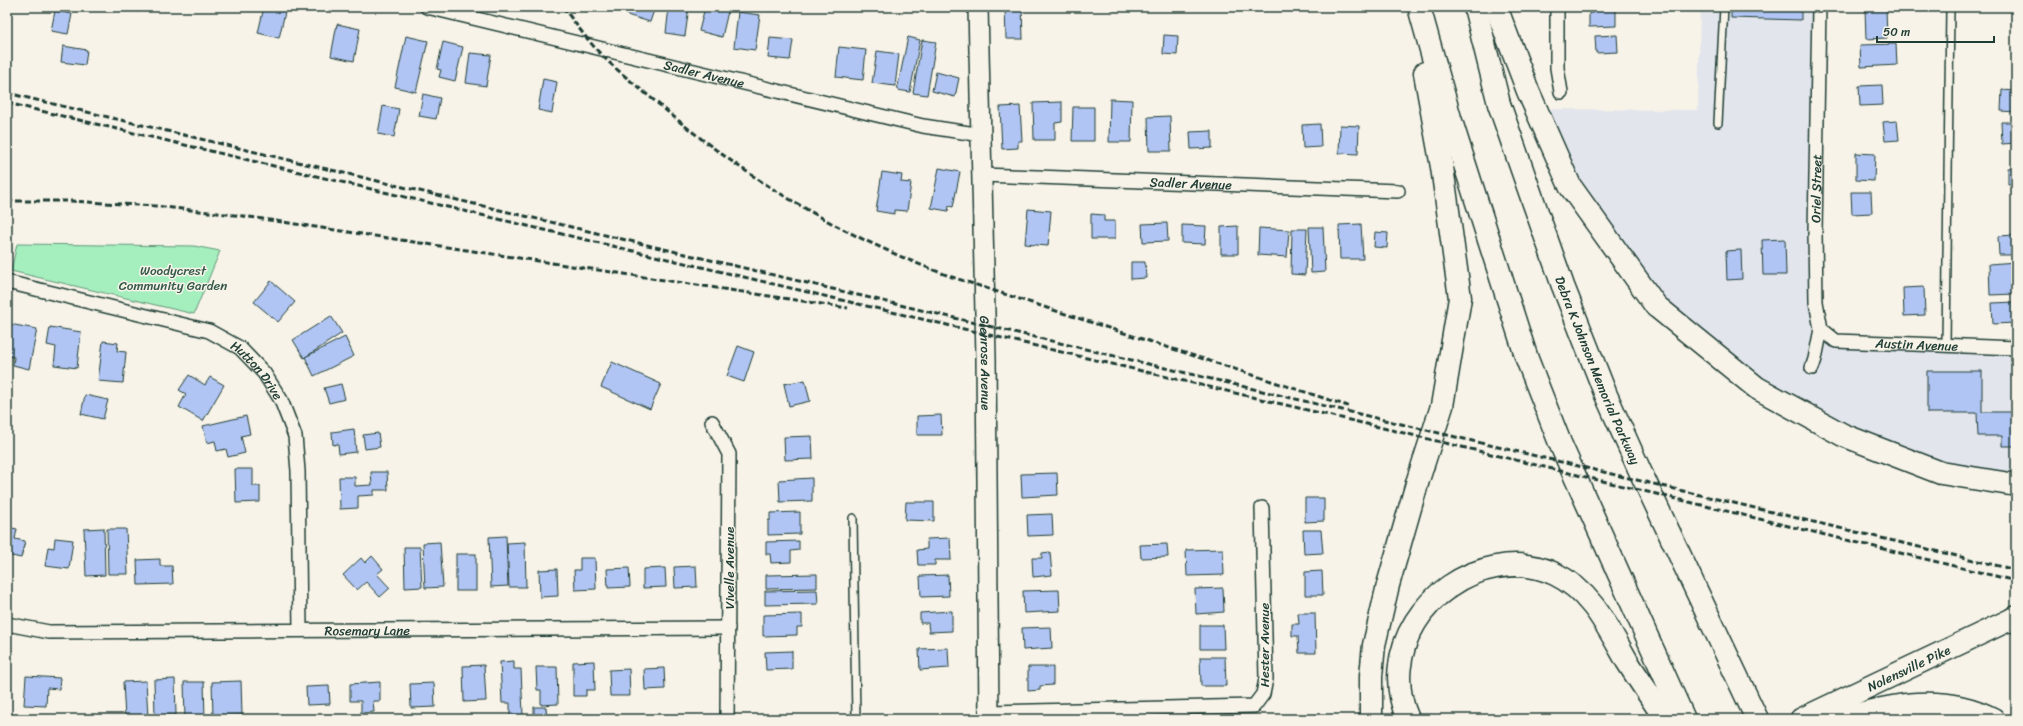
<svg xmlns="http://www.w3.org/2000/svg" width="2023" height="726" font-family="Sriracha,sans-serif">
<rect width="100%" height="100%" fill="#f7f3e8"/>
<filter id="ink" filterUnits="userSpaceOnUse"><feTurbulence type="fractalNoise" baseFrequency=".025" numOctaves="2"/><feDisplacementMap in="SourceGraphic" scale="8" xChannelSelector="R" yChannelSelector="G"/><feConvolveMatrix kernelMatrix="1 2 1 2 8 2 1 2 1" color-interpolation-filters="sRGB"/></filter>
<g filter="url(#ink)">
<path fill="#e2e5ec" d="M1700,7H1819L1821,329L1837,341L2016,348V485L1843,435L1656,306L1570,186L1536,109L1698,110Z"/>
<path fill="#a5efbe" stroke="#629679" d="M17,244L194,246L220,251L194,314L11,271Z"/>
<g fill="#b1c5f4" stroke="#1f3d34">
<path d="M86,7H109L108,11Z"/>
<path d="M116,7H139L138,12Z"/>
<path d="M264,7L286,8L279,38L258,33Z"/>
<path d="M629,7H655L650,22L627,15Z"/>
<path d="M669,7H689L685,36L666,33Z"/>
<path d="M705,7H729L722,37L699,31Z"/>
<path d="M1005,7H1022L1023,39H1006Z"/>
<path d="M1111,7H1139L1140,10H1111Z"/>
<path d="M1594,7H1616V26L1589,27V13H1594Z"/>
<path d="M1731,7H1801V20L1731,18Z"/>
<path d="M1886,8L1887,38L1866,39L1865,9Z"/>
<path d="M55,11L72,14L68,34L51,31Z"/>
<path d="M738,12L760,15L755,50L734,47Z"/>
<path d="M337,24L360,29L354,61L331,56Z"/>
<path d="M1164,35L1178,36L1177,55L1163,54Z"/>
<path d="M1617,35L1618,52L1596,53L1595,36Z"/>
<path d="M406,36L428,41L416,92L395,87Z"/>
<path d="M908,37L920,40L910,92L897,90Z"/>
<path d="M770,38L793,40L790,60L768,58Z"/>
<path d="M922,40L936,42L927,95L913,93Z"/>
<path d="M443,42L463,47L455,81L439,77L441,70L437,69Z"/>
<path d="M1896,44L1897,65L1861,67L1860,45Z"/>
<path d="M63,46L87,50L85,65L61,62Z"/>
<path d="M839,47L866,50L863,80L836,77Z"/>
<path d="M877,51L899,54L895,86L872,83Z"/>
<path d="M470,53L491,55L486,86L466,83Z"/>
<path d="M936,72L959,78L955,97L932,91Z"/>
<path d="M543,79L557,82L552,113L538,110Z"/>
<path d="M1882,85L1883,105L1860,106L1859,86Z"/>
<path d="M2002,90L2016,91V112L2001,111Z"/>
<path d="M423,94L440,98L436,119L419,116Z"/>
<path d="M1110,99L1132,100L1131,142H1109Z"/>
<path d="M1062,102V122L1055,123V140H1034L1033,103Z"/>
<path d="M383,106L399,109L394,137L378,134Z"/>
<path d="M1020,106L1022,141H1018V148L1002,149L1000,107Z"/>
<path d="M1073,107H1094V141H1072Z"/>
<path d="M1170,116L1171,151H1149L1148,117Z"/>
<path d="M1897,121L1899,140L1885,141L1883,122Z"/>
<path d="M2001,122H2016V143L2002,144Z"/>
<path d="M1320,124L1321,147L1303,148L1302,125Z"/>
<path d="M1340,125L1359,126L1358,154L1339,153Z"/>
<path d="M1212,131V148L1191,149L1190,132Z"/>
<path d="M1856,153L1875,154L1874,181L1856,180Z"/>
<path d="M2016,167V184H2008V168Z"/>
<path d="M939,168L960,172L953,207L949,206L948,211L931,208Z"/>
<path d="M882,172L902,175L901,182L911,183L907,211L894,210V214L876,211Z"/>
<path d="M1851,192H1871L1872,213L1852,214Z"/>
<path d="M1028,209L1051,211L1048,246L1025,244Z"/>
<path d="M1091,214L1104,215V221H1115V239H1091Z"/>
<path d="M1167,223L1168,241L1143,242L1142,224Z"/>
<path d="M1361,224L1363,259H1340L1339,225Z"/>
<path d="M1182,225L1206,226L1205,244L1182,243Z"/>
<path d="M1238,226V254H1221V227Z"/>
<path d="M1309,227H1323L1325,272L1311,273Z"/>
<path d="M1259,228L1289,230L1287,257L1258,255Z"/>
<path d="M1292,229H1307L1305,275L1291,274Z"/>
<path d="M1375,232L1388,233L1387,248L1374,247Z"/>
<path d="M2016,235V255H1999L1998,236Z"/>
<path d="M1785,239L1786,275H1763L1762,240Z"/>
<path d="M1741,250L1742,279L1727,280L1726,251Z"/>
<path d="M1131,262H1145L1146,278L1131,279Z"/>
<path d="M2016,262V294L1990,295L1989,264Z"/>
<path d="M271,281L295,302L278,322L254,302Z"/>
<path d="M1924,287L1925,315L1904,316L1903,288Z"/>
<path d="M2016,302V323L1993,324L1992,303Z"/>
<path d="M331,316L342,333L304,358L293,340Z"/>
<path d="M9,324L37,329L29,369L13,365L14,357L7,356V334Z"/>
<path d="M50,327L81,332L77,368L54,365L56,347L47,345Z"/>
<path d="M345,337L354,356L314,376L305,357Z"/>
<path d="M103,341L118,343L117,351L126,352L123,383L98,381Z"/>
<path d="M738,346L754,352L744,382L727,376Z"/>
<path d="M612,362L661,384L650,409L601,387Z"/>
<path d="M1927,371H1982V412H2013L2012,399H2016V446H2002V436H1978L1977,413H1927Z"/>
<path d="M189,375L205,385L210,377L224,385L203,421L179,407L186,394L179,390Z"/>
<path d="M805,380L810,401L789,406L784,384Z"/>
<path d="M341,384L345,399L329,403L324,388Z"/>
<path d="M85,395L108,400L103,419L81,414Z"/>
<path d="M941,415L942,435H917V416Z"/>
<path d="M246,416L250,434L241,436L245,453L228,457L226,449L217,451L215,441L207,443L203,426Z"/>
<path d="M354,429L356,452L339,454L338,444L333,445L332,432Z"/>
<path d="M378,433L380,447L365,449L363,435Z"/>
<path d="M812,436L813,459L785,460L784,437Z"/>
<path d="M235,469H253V486H260V502L236,503Z"/>
<path d="M371,472H387L388,490H374V495L358,496V508L340,509L339,477H355V486L372,485Z"/>
<path d="M1057,473L1058,495L1022,497L1021,474Z"/>
<path d="M812,478V501L780,502L779,480Z"/>
<path d="M1305,498H1324V521L1305,522Z"/>
<path d="M906,502H934V521L905,520Z"/>
<path d="M800,512V534L768,535V520L770,521V513Z"/>
<path d="M1052,514L1053,535L1028,536L1027,515Z"/>
<path d="M7,527L17,529L15,539L25,541L21,558L7,555Z"/>
<path d="M104,528L105,575L86,576L84,529Z"/>
<path d="M107,529H126L128,574H108Z"/>
<path d="M1303,530H1321L1323,553L1304,554Z"/>
<path d="M506,536L508,586L491,587L489,537Z"/>
<path d="M55,538L73,540L69,569L45,566L48,547L54,548Z"/>
<path d="M950,538L951,560H935V565H918L917,550L927,549V539Z"/>
<path d="M799,541V550L791,551V562L771,563L770,554H766V542Z"/>
<path d="M440,542L443,587L425,588L423,543Z"/>
<path d="M525,542L526,587H509L507,543Z"/>
<path d="M1167,544L1168,557L1141,558L1140,545Z"/>
<path d="M404,547H420L422,587L405,588Z"/>
<path d="M1223,549L1224,575L1187,576L1186,550Z"/>
<path d="M1050,552L1052,575L1033,577L1032,558H1042V553Z"/>
<rect x="456" y="554" width="20" height="37"/>
<path d="M372,556L383,569L377,574L390,588L380,597L366,582L357,590L343,575L361,558L365,563Z"/>
<path d="M580,558H595L596,589L575,590L574,570H580Z"/>
<path d="M160,559V566H172L173,584L138,585L137,560Z"/>
<path d="M696,566L697,587L675,588L674,567Z"/>
<path d="M629,568L630,587L608,588L607,569Z"/>
<path d="M665,568L666,587L643,588V569Z"/>
<path d="M557,569L558,596L540,597L539,570Z"/>
<path d="M1322,571L1323,595H1305V572Z"/>
<path d="M817,574V588L766,589V575Z"/>
<path d="M948,575L949,596L921,597L920,576Z"/>
<path d="M1223,588L1224,612L1196,614L1195,589Z"/>
<path d="M817,590L818,604L765,605V591Z"/>
<path d="M1059,590L1060,611L1024,613L1023,591Z"/>
<path d="M952,611V631L929,632L928,623H920V613Z"/>
<path d="M1298,613H1315L1316,653H1299L1298,636H1292V624H1299Z"/>
<path d="M802,614V627H797V635L763,636V615Z"/>
<path d="M1200,625H1223L1224,649H1200Z"/>
<path d="M1051,627L1052,648L1023,650L1022,628Z"/>
<path d="M948,648L949,668L920,670L919,649Z"/>
<path d="M792,651V669L766,670L765,652Z"/>
<path d="M1200,657H1225L1226,686H1201Z"/>
<path d="M514,661V669H521L523,715L510,716V703H502L500,662Z"/>
<path d="M594,661L595,690H586V696H573V662Z"/>
<path d="M484,665L486,701L464,702L463,666Z"/>
<path d="M536,667H557L558,704L541,705V690H537Z"/>
<path d="M1028,667H1053V685L1040,686V690L1028,691Z"/>
<path d="M664,668L665,689L645,690L644,669Z"/>
<path d="M629,669L630,696H610L609,670Z"/>
<path d="M26,676L60,678L59,689L47,688L46,706L24,705Z"/>
<path d="M175,679L176,715L155,716L154,680Z"/>
<path d="M146,681L148,717L125,718L123,682Z"/>
<path d="M241,681L242,715L213,716L212,682Z"/>
<path d="M184,682H204L205,719H185Z"/>
<path d="M380,682V701H373L374,712L361,713V701H350V684Z"/>
<path d="M434,683L435,707L411,708L410,684Z"/>
<path d="M329,686L330,704L307,705L306,687Z"/>
<path d="M534,707H546L547,719H534Z"/>
</g>
<g fill="none" stroke-linecap="round" stroke-linejoin="round">
<defs>
<g id="lane">
<path d="M1718,123L1724,7"/>
<path d="M1946,345L1950,7"/>
<path d="M853,518L856,719"/>
</g>
<g id="street">
<path id="s1" d="M427,7L923,126L982,135"/>
<path d="M1557,7V68L1561,92"/>
<path id="s2" d="M982,175L1398,191"/>
<path id="s3" d="M7,282L209,331L240,348L264,373L281,400L295,436L298,471L300,630"/>
<path id="s4" d="M1821,329L1836,341L2016,348"/>
<path id="s5" d="M1812,368L1815,359L1821,329L1816,302L1815,232L1819,7"/>
<path d="M712,422L729,454L727,719"/>
<path id="s6" d="M7,624L49,632L728,628"/>
<path d="M989,712L1254,706L1263,694L1266,679L1262,508"/>
</g>
<g id="secondary">
<path id="s7" d="M978,7L986,357L989,719"/>
</g>
<g id="primary">
<path id="s8" d="M1801,719L2016,617"/>
</g>
<g id="highway">
<path d="M1419,7L1450,118L1527,359L1560,443L1684,719"/>
<path id="s9" d="M1475,7L1499,104L1563,286L1606,395L1640,471L1757,719"/>
<path d="M1496,7L1528,91L1570,186L1656,306L1757,388L1843,435L1941,473L2016,485"/>
<path d="M2014,618L2016,622"/>
<path d="M1371,719V676L1374,645L1388,585L1418,480L1442,406L1460,298L1442,167L1425,73"/>
<path d="M1408,719C1378,652 1428,579 1496,567C1517,563 1536,565 1555,574C1591,591 1608,628 1627,661C1639,680 1653,700 1665,719"/>
<path d="M1840,719C1892,705 1943,693 1993,719"/>
</g>
</defs>
<use href="#lane" stroke="#1f3d34" stroke-width="10"/>
<use href="#street" stroke="#1f3d34" stroke-width="16"/>
<use href="#secondary" stroke="#1f3d34" stroke-width="22"/>
<use href="#primary" stroke="#1f3d34" stroke-width="24"/>
<use href="#highway" stroke="#1f3d34" stroke-width="25"/>
<use href="#lane" stroke="#f7f3e8" stroke-width="7"/>
<use href="#street" stroke="#f7f3e8" stroke-width="13"/>
<use href="#secondary" stroke="#f7f3e8" stroke-width="19"/>
<use href="#primary" stroke="#f7f3e8" stroke-width="21"/>
<use href="#highway" stroke="#f7f3e8" stroke-width="22"/>
<g stroke="#1f3d34" stroke-width="3" stroke-dasharray="6 3" stroke-linecap="butt">
<path d="M563,7C578,27 593,48 612,65C630,81 649,96 668,112C754,184 846,238 952,277L1348,406"/>
<path d="M7,93L2016,570"/>
<path d="M7,103L1379,427L2016,581"/>
<path d="M7,201H70L156,206L243,216L848,308"/>
</g>
</g>
</g>
<g text-anchor="middle" stroke-width="3" stroke-linejoin="round" paint-order="stroke">
<g font-size="13" fill="#1f3d34" stroke="#f7f3e8">
<text dy="5" stroke="none"><textPath href="#s1" startOffset="285">Sadler Avenue</textPath></text>
<text dy="5" stroke="none"><textPath href="#s2" startOffset="209">Sadler Avenue</textPath></text>
<text dy="5" stroke="none"><textPath href="#s5" startOffset="181">Oriel Street</textPath></text>
<text dy="5" stroke="none"><textPath href="#s4" startOffset="100">Austin Avenue</textPath></text>
<text dy="5" stroke="none"><textPath href="#s7" startOffset="356">Glenrose Avenue</textPath></text>
<text dy="5" stroke="none"><textPath href="#s9" startOffset="384">Debra K Johnson Memorial Parkway</textPath></text>
<text dy="5" stroke="none"><textPath href="#s3" startOffset="271">Hutton Drive</textPath></text>
<text transform="translate(729 568) rotate(-90)" y="5">Vivelle Avenue</text>
<text dy="5" stroke="none"><textPath href="#s6" startOffset="361">Rosemary Lane</textPath></text>
<text transform="translate(1264 645) rotate(-90)" y="5">Hester Avenue</text>
<text dy="5" stroke="none"><textPath href="#s8" startOffset="119">Nolensville Pike</textPath></text>
</g>
<g font-size="13" fill="#335849" stroke="#f7f3e8">
<text x="173" y="275">Woodycrest<tspan x="173" dy="15">Community Garden</tspan></text>
</g>
</g>
<rect width="2023" height="726" fill="none" stroke="#f7f3e8" stroke-width="24"/>
<rect x="12" y="12" width="1999" height="702" fill="none" stroke="#1f3d34" stroke-width="1.5" filter="url(#ink)"/>
<path d="M1877 36v6h117v-6" fill="none" stroke="#1f3d34" stroke-width="2"/>
<text x="1883" y="36" font-size="12" fill="#1f3d34" stroke="#f7f3e8" stroke-width="3" paint-order="stroke">50 m</text>
</svg>
